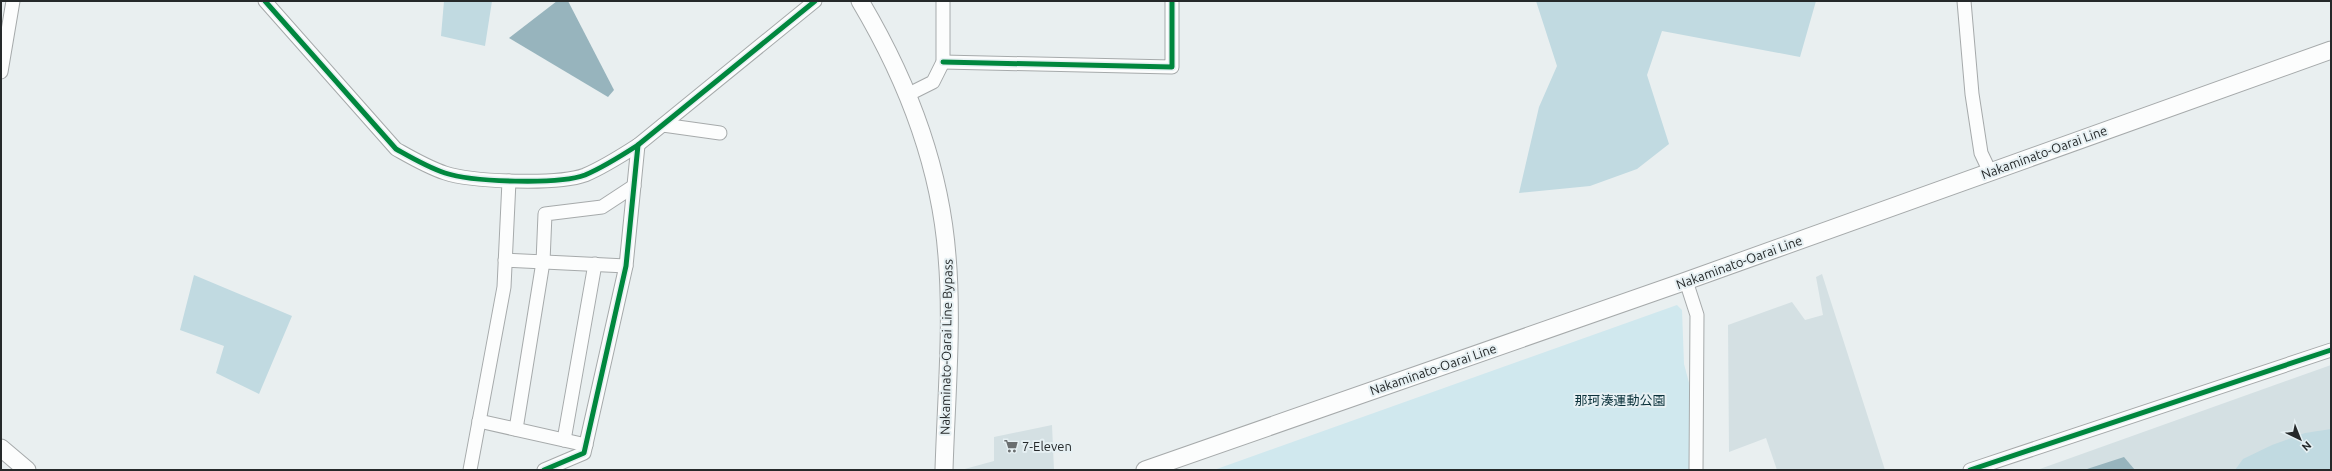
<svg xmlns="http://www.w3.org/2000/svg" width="2332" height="471" font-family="Ubuntu,'Noto Sans JP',sans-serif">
<rect width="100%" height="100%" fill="#e9eff0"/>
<g fill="#d4e0e3">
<path d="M1822,274L1885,470H1777L1766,438L1729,452L1728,325L1792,302L1805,320L1823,315L1816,277Z"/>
<path d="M2331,365V470H2037Z"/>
<path d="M1052,425L1054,470H961L994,461V437Z"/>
</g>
<path fill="#d0e8ee" d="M1677,305L1682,310L1684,364L1696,409V470H1214Z"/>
<g fill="#c1dae1">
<path d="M444,1H492L485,46L441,36Z"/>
<path d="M1536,1H1816L1800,57L1662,31L1647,75L1669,144L1637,169L1590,186L1519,193L1539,107L1557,66Z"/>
<path d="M194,275L292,316L259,394L216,373L224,346L180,330Z"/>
<path d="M2331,429V470H2235L2243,459L2272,445L2305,433Z"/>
</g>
<g fill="#97b4bd">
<path d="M557,1H568L614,90L608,97L509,38Z"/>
<path d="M2124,457L2135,470H2084Z"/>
</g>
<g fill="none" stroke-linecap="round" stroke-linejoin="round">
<defs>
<g id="minor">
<path d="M265,1L396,149C412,158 427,167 445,173C472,182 558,185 585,175C604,167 621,156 638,145L815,1"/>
<path d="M1964,1L1972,94L1981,153L1990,172"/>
<path d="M943,62L1172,67V1"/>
<path d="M1,72L13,1"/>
<path d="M909,94L933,82L943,62V1"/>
<path d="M663,125L720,133"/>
<path d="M505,260L626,266"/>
<path d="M1686,281L1697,315L1696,470"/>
<path d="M479,421L586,445"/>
<path d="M516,429L543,262L545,214L602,207L634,186"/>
<path d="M564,440L595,264"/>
<path d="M470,470L504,287L509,181"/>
<path d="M544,470L584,453L626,266L638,145"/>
<path d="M1970,470L2331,350"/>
</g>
<g id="major">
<path d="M860,1C907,80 940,164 947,256C953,324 946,401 944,470"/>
<path d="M1,448L27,470"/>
<path d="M1145,470L1686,281L2331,50"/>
</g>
</defs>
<use href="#minor" stroke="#a6aaab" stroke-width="15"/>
<use href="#major" stroke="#a6aaab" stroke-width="19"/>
<use href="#minor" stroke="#fcfdfd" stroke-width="13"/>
<use href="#major" stroke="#fcfdfd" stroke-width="17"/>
<defs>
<g id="cycleway">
<path d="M265,1L396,149C412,158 427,167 445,173C472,182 558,185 585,175C604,167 621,156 638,145L815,1"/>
<path d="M943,62L1172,67V1"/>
<path d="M544,470L584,453L626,266L638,145"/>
<path d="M1970,470L2331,350"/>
</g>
</defs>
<use href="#cycleway" stroke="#e6f0f3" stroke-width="8"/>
<use href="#cycleway" stroke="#00873e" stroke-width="5"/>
</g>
<defs>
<symbol id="supermarket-bare" viewBox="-9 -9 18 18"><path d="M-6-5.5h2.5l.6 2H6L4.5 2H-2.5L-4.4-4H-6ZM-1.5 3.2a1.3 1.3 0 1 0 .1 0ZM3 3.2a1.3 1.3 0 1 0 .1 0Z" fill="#6a6e6f" stroke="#e6f0f3" stroke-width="2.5" paint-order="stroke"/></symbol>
</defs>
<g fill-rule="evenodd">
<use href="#supermarket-bare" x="1001" y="436" width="20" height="20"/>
</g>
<g text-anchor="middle" stroke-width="4" stroke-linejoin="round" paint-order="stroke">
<g font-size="13" fill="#25292a" stroke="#e6f0f3">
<text transform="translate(2044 152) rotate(-20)" y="5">Nakaminato-Oarai Line</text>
<text transform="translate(1739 262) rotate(-20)" y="5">Nakaminato-Oarai Line</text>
<text transform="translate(946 347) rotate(-89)" y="5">Nakaminato-Oarai Line Bypass</text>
<text transform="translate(1433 369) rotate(-19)" y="5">Nakaminato-Oarai Line</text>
</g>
<g font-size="13" fill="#0a313a" stroke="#e6f0f3">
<text x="1620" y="405">那珂湊運動公園</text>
</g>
<g font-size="13" fill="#25292a" stroke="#e6f0f3" text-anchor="start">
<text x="1022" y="451">7-Eleven</text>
</g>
</g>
<rect width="2332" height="471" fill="none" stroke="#25292a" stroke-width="4"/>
<g transform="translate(2300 439) rotate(137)" stroke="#e6f0f3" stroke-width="3" paint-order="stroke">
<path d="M0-3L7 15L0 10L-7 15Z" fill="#25292a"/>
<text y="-6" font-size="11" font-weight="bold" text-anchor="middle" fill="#25292a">N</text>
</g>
</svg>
